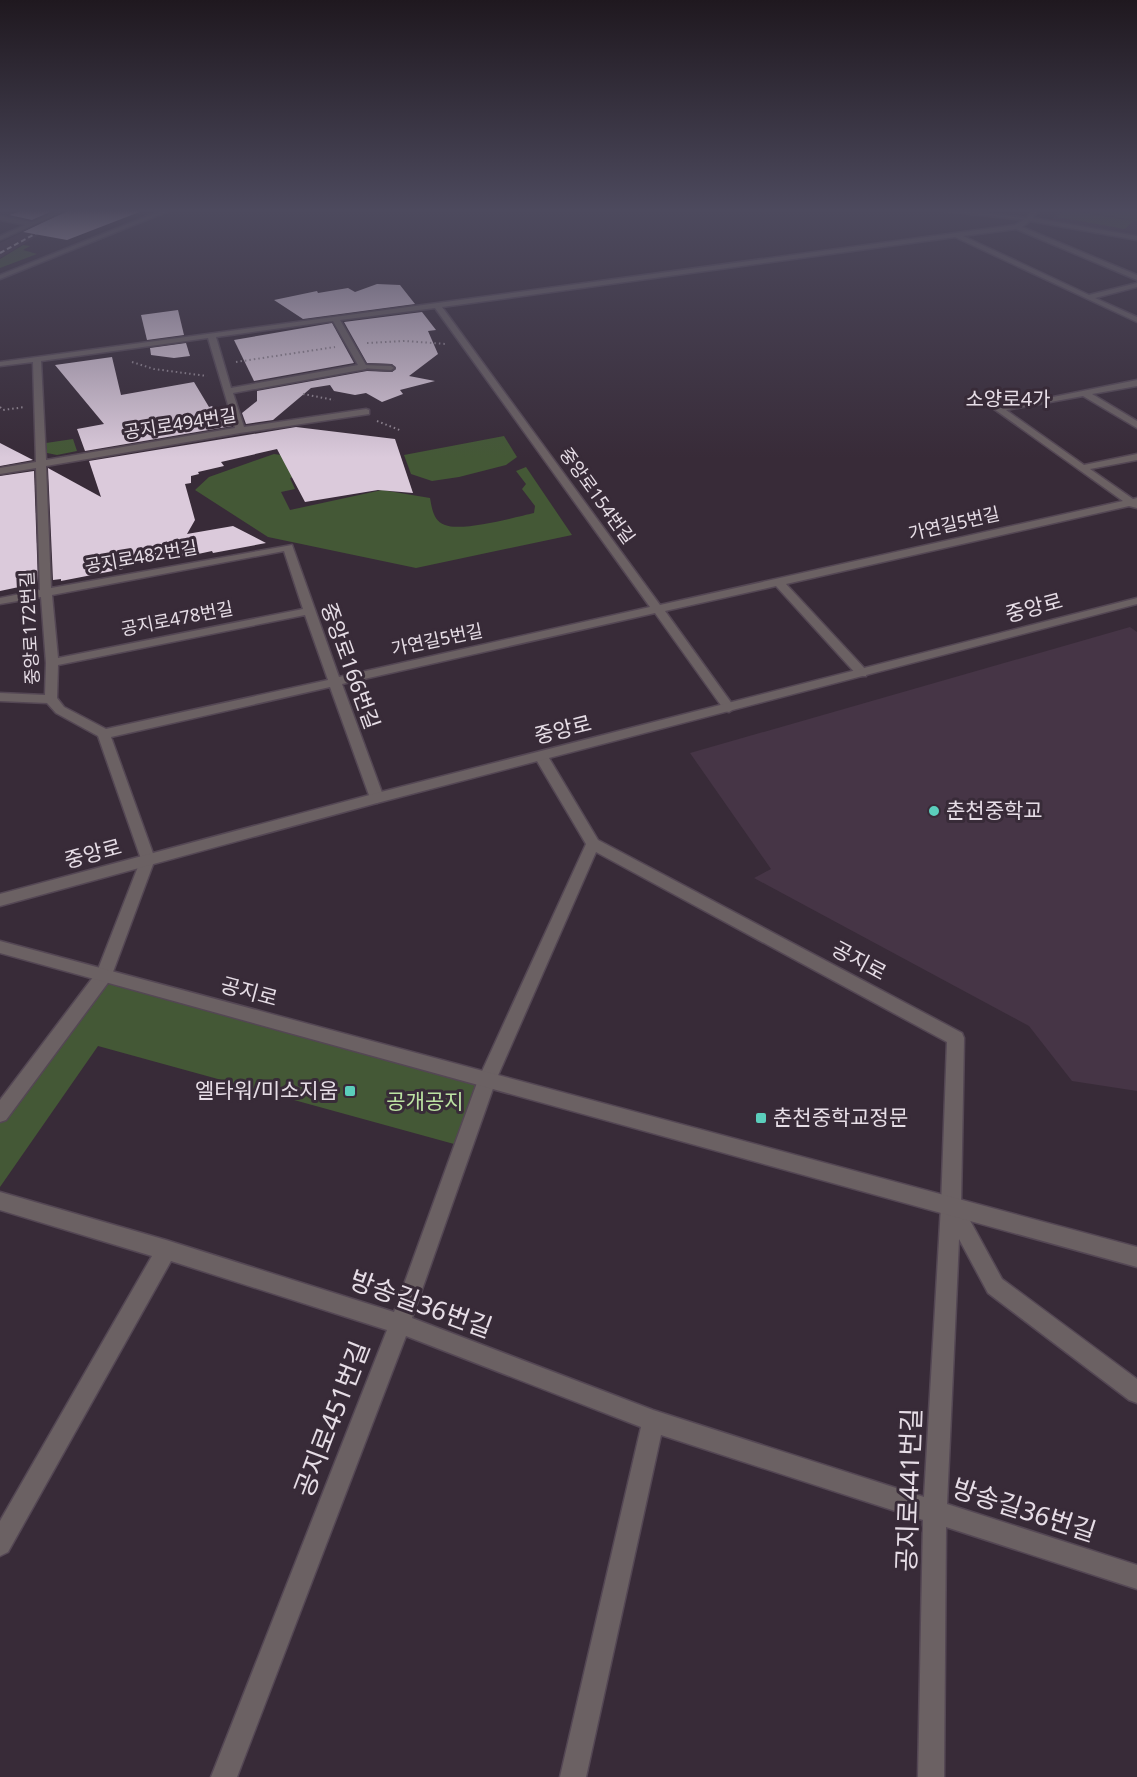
<svg xmlns="http://www.w3.org/2000/svg" width="1137" height="1777" font-family="'Noto Sans','Noto Sans KR',sans-serif">
<rect width="100%" height="100%" fill="#382b38"/>
<g fill="#463546">
<path d="M69,210H91L44,232L0,258V243Z"/>
<path d="M1058,210H1137V238L1051,222Z"/>
<path d="M1130,627L1137,632V1091L1072,1081L1029,1026L754,878L771,869L690,753Z"/>
</g>
<g fill="#445836">
<path d="M1066,210H1069L1133,221L1125,229L1057,217Z"/>
<path d="M1076,210H1137V221Z"/>
<path d="M23,245L30,246L23,250L37,254L0,268V259Z"/>
<path d="M504,436L517,457L506,465L459,477L432,481L411,474L404,455Z"/>
<path d="M73,439L77,451L57,455L47,453L46,443Z"/>
<path d="M274,454L351,465L290,478L295,489L281,492L290,510L382,490L430,498C432,508 433,521 445,525C462,532 516,517 534,513L535,506L522,489L526,484L516,471L526,467L572,535L416,568L268,537L195,490L209,477Z"/>
<path d="M102,982L479,1081L454,1144L98,1046L0,1187V1123Z"/>
</g>
<g fill="#dbcadb">
<path d="M24,210H55L32,220L9,215Z"/>
<path d="M69,210H142V211L67,240L23,232Z"/>
<path d="M377,284L400,285L415,304L303,319L274,300L317,291L318,293L348,288L355,292Z"/>
<path d="M178,310L184,335L147,340L141,315Z"/>
<path d="M422,312L436,330L428,331L438,354L409,376L435,381L400,390L403,394L382,402L366,393L355,395L334,391L330,385L311,388L273,420L246,424L242,413L257,401V391L367,371L392,372L396,369L392,364L367,363L344,322Z"/>
<path d="M332,323L354,363L254,381L234,340Z"/>
<path d="M186,343L190,356L174,358L151,355L150,348Z"/>
<path d="M112,357L121,395L194,382L209,407L212,406L220,416L229,414L232,426L85,451L77,429L104,424L55,365Z"/>
<path d="M296,427L395,439L413,493L378,490L305,502L277,449L221,462L224,466L198,472L199,474L191,476V483L185,484L195,520L187,534L233,526L266,543L213,553L212,551L175,559L173,557L120,555L123,569L61,581V579L53,580L48,468L101,497L89,461Z"/>
<path d="M0,443L33,460L0,466Z"/>
<path d="M34,471L38,583L0,591V476Z"/>
</g>
<g fill="none" stroke-linecap="round" stroke-linejoin="round">
<defs>
<g id="service">
<path d="M941,210H952L1031,219L1029,220Z"/>
<path d="M363,365L391,366L394,368L391,370L361,368L360,367Z"/>
</g>
<g id="minor">
<path d="M60,210H67L0,240V236L25,225L0,220V216L32,222Z"/>
<path d="M1032,210H1038L1033,218L1137,236V240L1030,221L1022,227L1137,275V280L1016,229L963,236L1089,295L1137,283V287L1095,298L1137,317V322L955,237L442,307L660,605L1123,501L994,409L1137,380V386L1092,394L1137,421V428L1083,396L1006,410L1084,465L1137,454V460L1090,469L1133,499L1137,498V508L1129,506L786,584L866,670V676H858L776,586L665,611L735,708L729,712L725,711L655,613L342,684L384,798L377,803L370,798L330,687L111,737L155,859L110,980L6,1120L0,1122V1100L97,972L141,859L98,736L56,713L47,703L0,701V693L45,695L46,663L41,597L0,604V598L40,590L36,468L0,474V468L36,462L33,362L0,366V362L1015,225L1027,218ZM435,308L650,607L339,677L292,545L51,588L46,466L240,433L369,414V410L366,409L244,427L233,393L366,369L367,367L340,320ZM333,321L358,365L231,388L216,337ZM208,338L235,428L46,460L41,361ZM284,551L303,609L58,658L52,595ZM305,615L328,680L106,729L64,707L57,698L58,665Z"/>
<path d="M541,752L546,753L598,840L962,1033L964,1038L961,1204L1002,1279L1137,1379V1403L1129,1400L988,1293L959,1239L947,1504L1137,1565V1589L946,1527L944,1777H918L923,1520L661,1435L586,1777H560L641,1427L406,1336L237,1777H211L387,1330L171,1261L8,1552L0,1556V1521L152,1256L0,1210V1192L166,1240L394,1312L478,1080L586,844L534,756ZM596,852L947,1042L941,1206L924,1497L653,1410L412,1318L496,1080Z"/>
</g>
<g id="tertiary">
<path d="M163,210H171L0,279V275Z"/>
<path d="M1137,598V604L377,803L0,906V894L377,793Z"/>
<path d="M0,941L1137,1247V1267L0,953Z"/>
</g>
</defs>
<use href="#service" stroke="#544754" stroke-width="4"/>
<use href="#minor" stroke="#544754" stroke-width="3"/>
<use href="#tertiary" stroke="#544754" stroke-width="3"/>
<g stroke="#938893" stroke-width="2" stroke-dasharray="1.5 3" stroke-linecap="butt">
<path d="M367,343L405,341L446,344"/>
<path d="M132,362L154,369L207,376"/>
<path d="M236,362L335,347"/>
<path d="M303,394L334,400"/>
<path d="M0,407L3,410L25,407"/>
<path d="M377,421L402,431"/>
</g>
<use href="#service" fill="#6b6163" fill-rule="evenodd"/>
<use href="#minor" fill="#6b6163" fill-rule="evenodd"/>
<use href="#tertiary" fill="#6b6163" fill-rule="evenodd"/>
<path stroke="#d1c8d1" stroke-width="2" stroke-dasharray="5 3" stroke-linecap="butt" d="M0,253L79,210"/>
</g>
<linearGradient id="sky" x2="0" y2="1"><stop stop-color="#1f181f"/><stop offset="0.46" stop-color="#4d4a5e"/><stop offset="1" stop-color="#4d4a5e" stop-opacity="0"/></linearGradient>
<rect width="1137" height="458" fill="url(#sky)"/>
<g fill="#5bcebc" stroke="#382b38" stroke-width="2">
<circle cx="934" cy="811" r="6"/>
<rect x="344" y="1085" width="12" height="12" rx="3"/>
<rect x="755" y="1112" width="12" height="12" rx="3"/>
</g>
<g text-anchor="middle" stroke-width="6" stroke-linejoin="round" paint-order="stroke">
<g font-size="18" fill="#e6dde6" stroke="#382b38">
<text transform="translate(180 424) rotate(-9)" y="6">공지로494번길</text>
<text transform="translate(597 496) rotate(54)" y="6">중앙로154번길</text>
<text transform="translate(954 524) rotate(-13)" y="6">가연길5번길</text>
<text transform="translate(141 557) rotate(-10)" y="6">공지로482번길</text>
<text transform="translate(177 619) rotate(-11)" y="6">공지로478번길</text>
<text transform="translate(30 628) rotate(-93)" y="6">중앙로172번길</text>
<text transform="translate(437 640) rotate(-12)" y="6">가연길5번길</text>
</g>
<g font-size="20" fill="#e6dde6" stroke="#382b38">
<text x="1008" y="406">소양로4가</text>
</g>
<g font-size="21" fill="#e6dde6" stroke="#382b38">
<text transform="translate(1034 608) rotate(-15)" y="7">중앙로</text>
<text transform="translate(350 666) rotate(70)" y="7">중앙로166번길</text>
<text transform="translate(563 730) rotate(-14)" y="7">중앙로</text>
<text transform="translate(93 854) rotate(-15)" y="7">중앙로</text>
<text transform="translate(859 961) rotate(28)" y="7">공지로</text>
<text transform="translate(249 992) rotate(15)" y="7">공지로</text>
</g>
<g font-size="21" fill="#e6dde6" stroke="#382b38" text-anchor="start">
<text x="946" y="818">춘천중학교</text>
<text x="338" y="1098" text-anchor="end">엘타워/미소지움</text>
<text x="773" y="1125">춘천중학교정문</text>
</g>
<g font-size="21" fill="#bce3a2" stroke="#382b38">
<text x="425" y="1109">공개공지</text>
</g>
<g font-size="26" fill="#e6dde6" stroke="#382b38">
<text transform="translate(421 1304) rotate(20)" y="9">방송길36번길</text>
<text transform="translate(332 1419) rotate(-69)" y="9">공지로451번길</text>
<text transform="translate(909 1490) rotate(-88)" y="9">공지로441번길</text>
<text transform="translate(1024 1510) rotate(18)" y="9">방송길36번길</text>
</g>
</g>
</svg>
